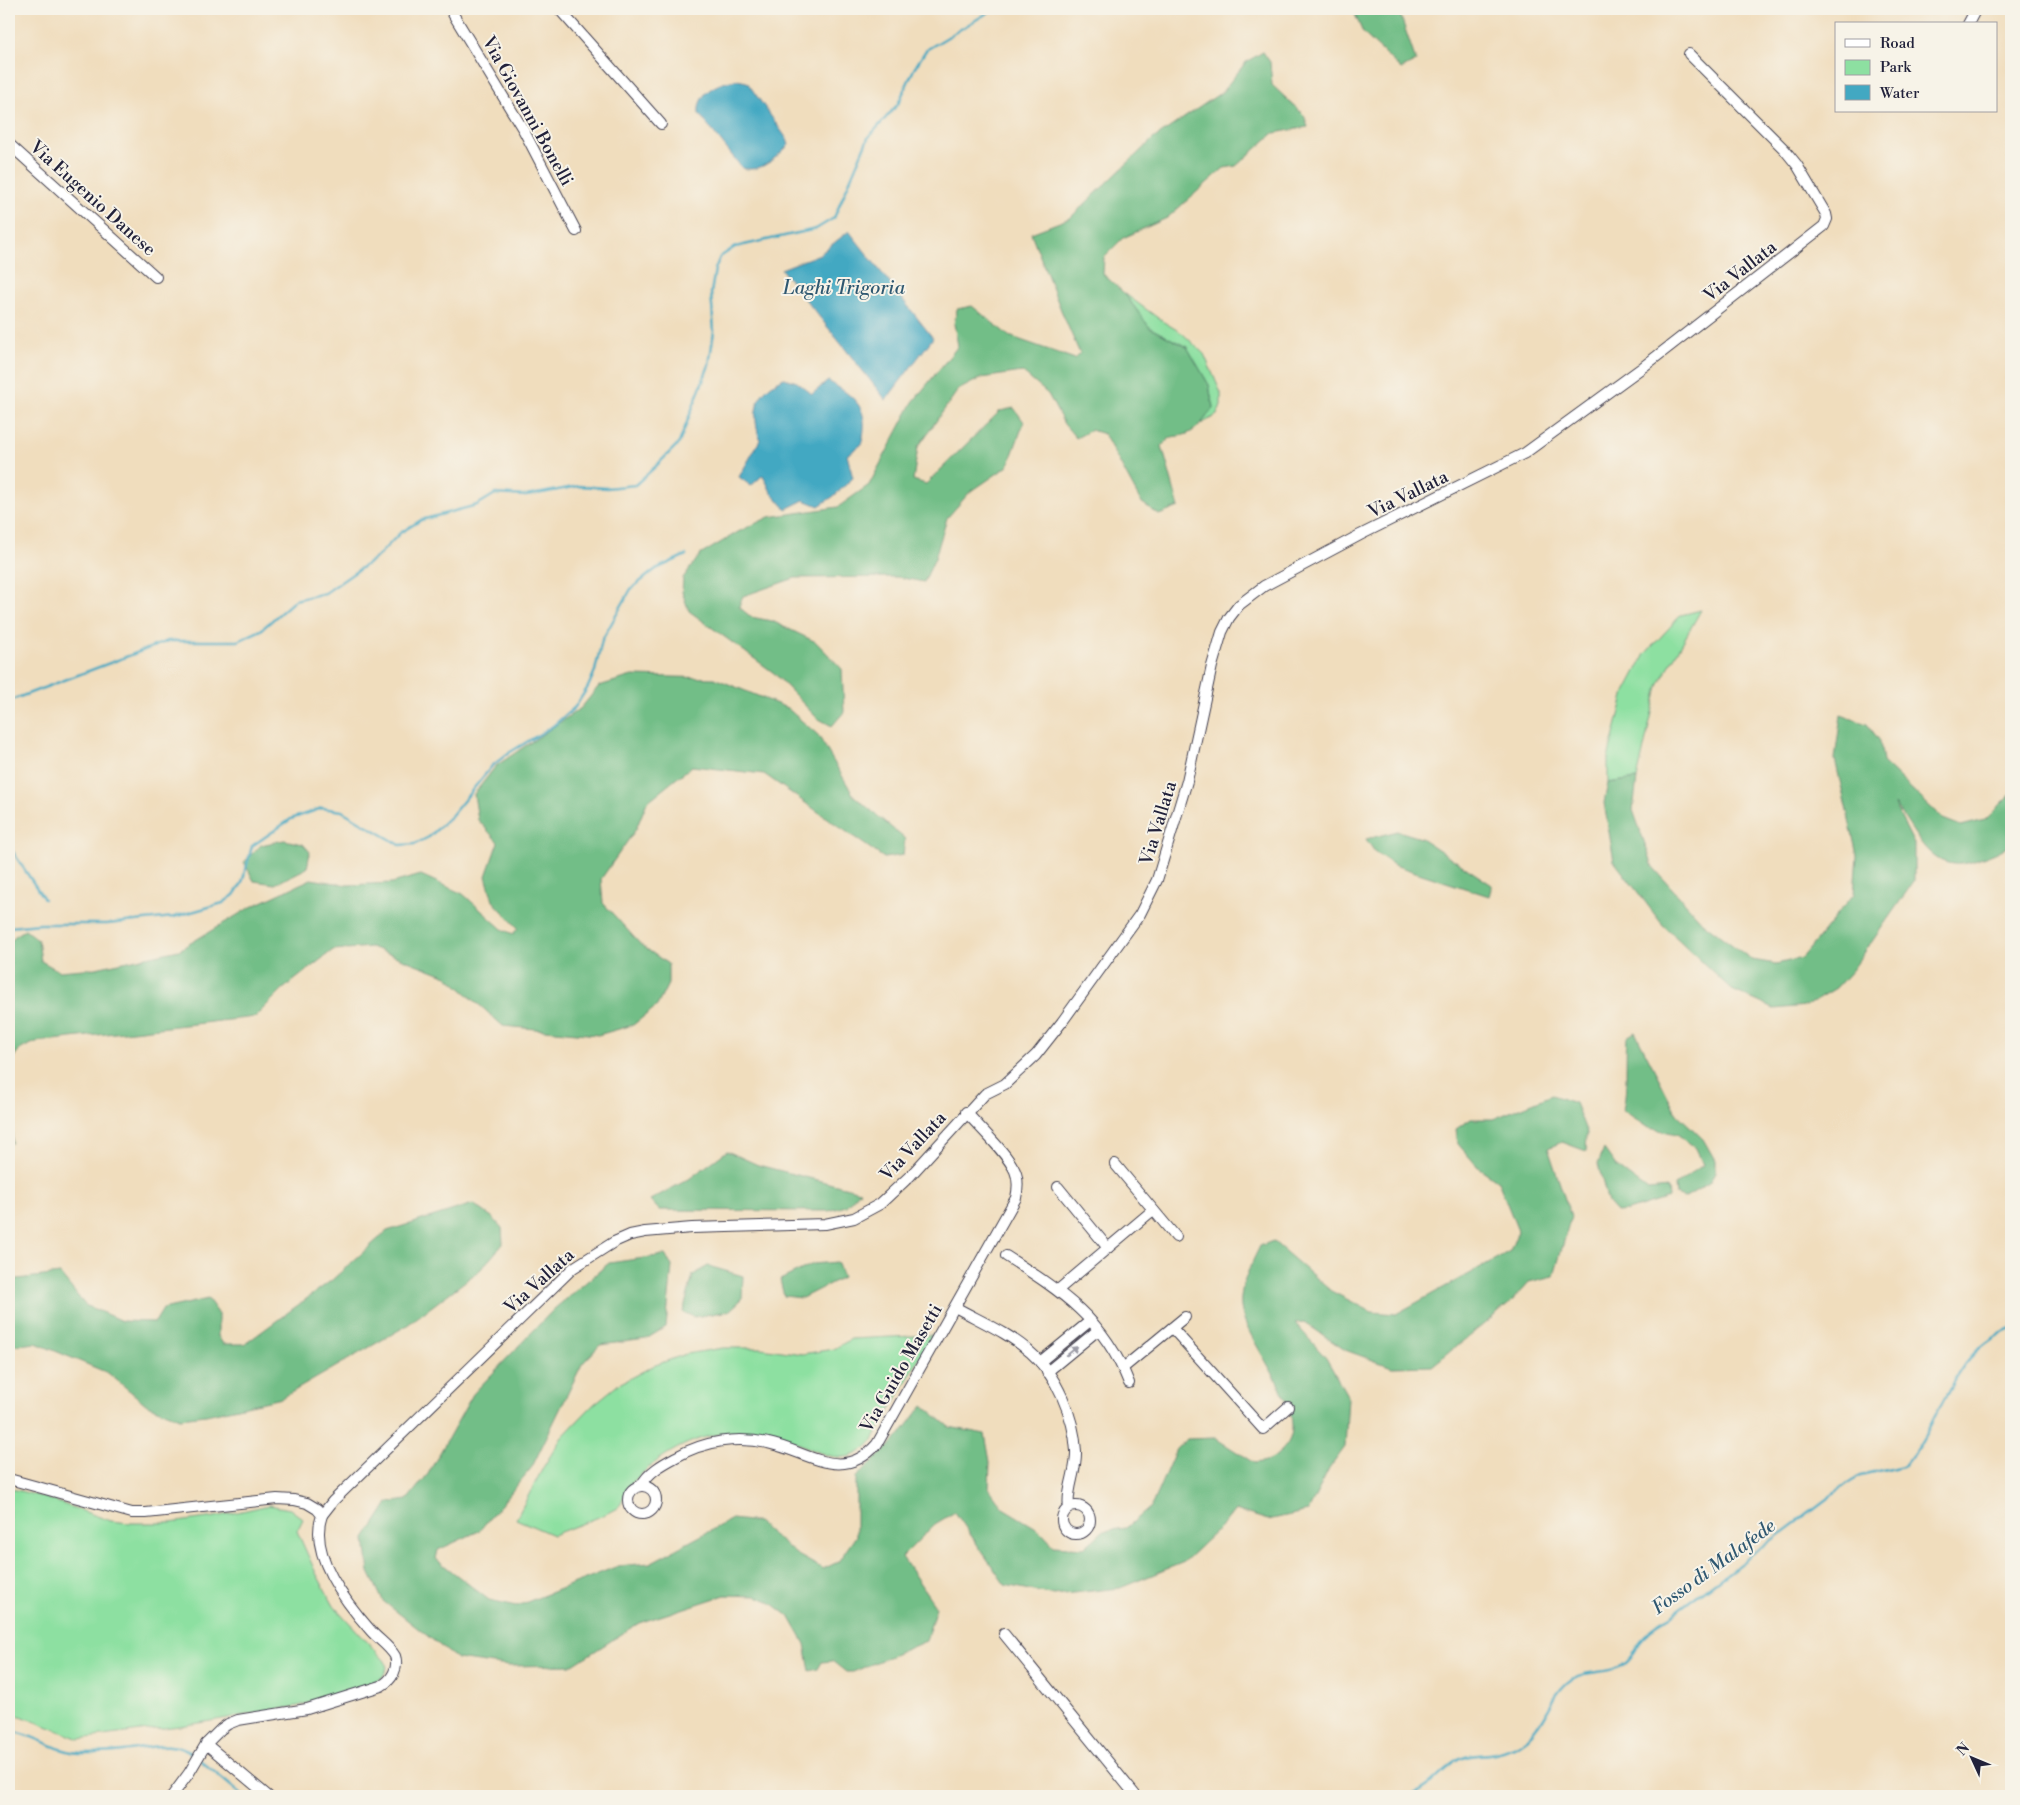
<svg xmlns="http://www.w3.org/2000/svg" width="2020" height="1805" font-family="'Libre Bodoni',serif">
<rect width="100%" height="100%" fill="#f7f3e8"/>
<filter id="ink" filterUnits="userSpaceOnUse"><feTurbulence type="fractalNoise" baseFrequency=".02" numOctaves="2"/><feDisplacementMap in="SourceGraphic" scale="10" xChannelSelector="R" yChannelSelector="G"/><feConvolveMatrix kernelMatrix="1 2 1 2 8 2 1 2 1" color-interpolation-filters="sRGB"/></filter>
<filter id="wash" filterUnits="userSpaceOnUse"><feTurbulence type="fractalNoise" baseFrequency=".0096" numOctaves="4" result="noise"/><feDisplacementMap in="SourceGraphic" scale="20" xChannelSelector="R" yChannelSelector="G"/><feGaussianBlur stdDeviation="1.12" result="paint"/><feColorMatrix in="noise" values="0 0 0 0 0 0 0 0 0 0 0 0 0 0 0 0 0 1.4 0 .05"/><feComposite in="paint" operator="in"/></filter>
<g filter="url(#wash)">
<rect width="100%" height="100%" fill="#f0ddbd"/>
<g fill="#8de0a1" stroke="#58816e">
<path d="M1124,293L1162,321L1182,333L1204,354L1221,393V405L1217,415L1201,424L1213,407L1209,385L1187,347L1150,328Z"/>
<path d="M1701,610L1658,686L1637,779L1608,783V758L1625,692L1645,654L1681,615Z"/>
<path d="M933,1335L871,1443C841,1474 813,1446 783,1438C765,1432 741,1432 722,1434C686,1438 651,1461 628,1488C624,1494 623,1504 617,1508C600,1518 572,1527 553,1535L516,1519L544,1466L562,1437L593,1405L619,1384L653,1366L686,1354L723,1348H761L802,1354L834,1349L851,1339Z"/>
<path d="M9,1488L43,1497L111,1521L130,1523H170L215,1517L269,1505L290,1509L303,1519L297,1531L316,1573L334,1606L385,1661L387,1668L382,1678L359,1688L298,1706L187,1725L79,1739L21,1716H9Z"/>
</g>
<g fill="#72be87" stroke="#4a7061">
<path d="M1355,9H1402L1401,17L1416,61L1401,69L1363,33L1354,12Z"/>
<path d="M1263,52L1270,62L1272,85L1304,115L1308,127L1274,133L1236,166L1224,168L1167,218L1123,238L1104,257L1103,274L1124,293L1150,328L1187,347L1209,385L1213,408C1206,417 1199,429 1187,434C1173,439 1174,432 1162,446L1179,507L1159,515L1141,502L1104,434L1091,430L1076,438L1064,424L1048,394L1022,372L981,378L958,390L918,447L913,480L926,484L1000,411L1014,408L1024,422L1008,466L969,493L947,518L935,558L924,582L897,577L795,578L743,596L739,607L751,617L772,621L816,642L842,669L844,712L832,726L817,718L774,673L689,611L682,592L683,578L700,555L738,532L769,517L838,507L869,485L913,402L958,346L954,324L957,309L972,306L1009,336L1075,359L1080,354L1061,310L1031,233L1070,218L1153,139L1222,92L1246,62Z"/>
<path d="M632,676L714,678L787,708L818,735L854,796L905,839L903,855L884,858L764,774L692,766L647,802L636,829L601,879L603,903L641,945L668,964V984L657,1006L633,1025L598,1035L503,1026L447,976L371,947L333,950L283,989L255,1017L36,1042C30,1045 20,1048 16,1054C4,1069 15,1121 12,1143H9V944L15,936L25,930L38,940L41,961L59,971L96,968L179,950L249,908L311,879L348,885L392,883L421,875L463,894L502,929L513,934L518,928L493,901L486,876L498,842L478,820L474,794L496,766L581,708L599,686Z"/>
<path d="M1841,715L1867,724L1880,741L1883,762L1943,819L1961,826L1985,820L2011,794V843C2001,852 1990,855 1977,860C1930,878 1918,833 1894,804L1914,844V881L1853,969L1836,988L1806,1006L1774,1009L1732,990L1662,924L1614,861L1604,803L1608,783L1637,779L1633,810L1653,867L1702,922L1752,960L1776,964L1802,958L1854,894L1857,855L1835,759Z"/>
<path d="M1398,831L1421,838L1492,885L1489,896L1394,865L1375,852L1366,839Z"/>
<path d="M284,840L303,844L310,852L307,868L275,884L254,881L244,862L261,845Z"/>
<path d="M1635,1032L1677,1114L1703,1139L1715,1160V1173L1709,1183L1684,1198L1676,1195L1675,1185L1703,1165L1696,1148L1677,1134L1649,1128L1623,1110C1628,1086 1625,1061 1627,1037Z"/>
<path d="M1552,1095L1575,1103L1587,1133L1586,1151L1562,1142L1548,1148L1571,1217L1554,1276L1529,1282L1510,1303L1432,1366L1392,1367L1345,1350L1304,1322L1295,1323L1326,1358L1348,1397L1345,1447L1329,1469L1308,1511L1268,1520L1235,1510L1224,1524L1184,1562L1120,1588L1054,1595L1005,1585L955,1512L935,1524L902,1557L936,1607L926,1641L853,1672H846L832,1661L822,1662L818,1669L810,1671L805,1644L789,1616L769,1601L756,1596L725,1595L639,1623L573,1665L508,1666L457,1659L383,1601L369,1572L365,1539L388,1503L407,1500L428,1474L473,1394L554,1309L609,1263L665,1255L672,1266L666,1327L646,1339L600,1345L582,1364L532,1467L479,1531L438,1550L436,1559L489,1600L517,1606L618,1566L650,1563L732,1519L757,1522L796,1554L823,1569L838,1562L856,1536V1477L899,1437L923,1405L949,1427L985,1434L990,1462L989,1488L1003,1508L1038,1529L1054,1546L1084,1548L1103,1531L1126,1528L1151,1507L1176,1449L1187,1439L1215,1438L1254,1463C1270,1461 1272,1460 1283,1449C1317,1416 1245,1345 1241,1307C1239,1286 1251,1265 1260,1246L1273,1241L1331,1291L1372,1312L1396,1314L1510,1251L1518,1231L1498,1181L1478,1167L1458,1144L1456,1129L1471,1119H1493Z"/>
<path d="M1604,1149L1617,1167L1648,1190L1668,1188L1669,1198L1628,1211L1616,1212L1608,1203L1598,1164Z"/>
<path d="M727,1151L758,1165L860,1191L846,1206L829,1211L659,1210L650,1200L689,1179Z"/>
<path d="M473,1204L492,1217L502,1228L503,1244L480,1270L406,1326L282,1398L206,1415L180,1418L147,1405L108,1373L36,1343L9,1346V1280L60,1274L85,1305L122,1321L155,1322L163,1309L208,1299L218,1313V1336L223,1344H245L332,1280L387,1231Z"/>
<path d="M837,1262L843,1277L802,1298L784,1296L780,1280L813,1264Z"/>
<path d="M708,1266L743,1276L742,1299L729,1311L694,1317L683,1312L693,1275Z"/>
</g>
<g fill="#42a8c2" stroke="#32657e">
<path d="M737,80L747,82L787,139L789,145C775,158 762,173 742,168L699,114C697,92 718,82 737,80Z"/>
<path d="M849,231L933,338L886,400L781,269L820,254Z"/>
<path d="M784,378L797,382L812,394L828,381C857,398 871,409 861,445L847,455L853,478L834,496L819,506L804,500L786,509L771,492L763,475L751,486L739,477L760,440C751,411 755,391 784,378Z"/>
</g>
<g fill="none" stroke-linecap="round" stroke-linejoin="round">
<g stroke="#42a8c2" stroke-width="2.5">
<path d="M9,701L168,641H238L261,630L295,600L325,593L377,557L400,533L421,520L477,505L495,494L526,496L579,486L607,488L635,485L655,467L679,443L709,365L714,331L711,293L715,269L720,257L735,247L816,229L834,218L868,138L898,104L914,69L926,50L994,9"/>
<path d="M9,846L44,899"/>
<path d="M9,927L40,924H107L174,917L223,903L234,895L242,883L252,846L291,819L322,808L342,811L400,845L415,844L429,837L451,816L492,766L507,754L553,726L575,707L588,687L595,671L602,640L631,589L656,569L686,555"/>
<path d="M9,1731C34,1733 55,1752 81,1753C95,1753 110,1753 123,1751C149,1748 174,1738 196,1757"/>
<path d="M200,1760L243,1796"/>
<path d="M1410,1796C1432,1787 1440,1770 1458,1760C1469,1753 1483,1756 1495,1753C1506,1751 1517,1746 1526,1739C1546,1722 1551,1693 1572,1679C1589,1668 1610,1676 1626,1663C1636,1655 1639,1642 1647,1632C1653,1625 1664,1620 1672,1615L1856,1477L1904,1466C1909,1459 1915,1452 1920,1444C1947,1399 1957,1351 2011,1329"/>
</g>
</g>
</g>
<g filter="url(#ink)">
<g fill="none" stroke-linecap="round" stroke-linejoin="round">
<defs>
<g id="minor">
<path d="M450,9L524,131L576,231"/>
<path d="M559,9L661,124"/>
<path d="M1968,24L1976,9"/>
<path d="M9,144L156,277"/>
<path d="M1115,1164L1176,1237"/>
<path d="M1058,1187L1108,1248"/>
<path d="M1006,1256C1062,1292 1104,1319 1129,1383"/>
<path d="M1058,1290L1153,1210"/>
<path d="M955,1307C980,1321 1009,1333 1030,1352C1057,1375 1074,1417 1076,1451C1077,1471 1066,1490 1069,1508"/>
<path d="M1172,1328L1263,1429L1288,1407"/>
<path d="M1040,1362L1090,1321"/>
<path d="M1123,1368L1185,1317"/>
<path d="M1047,1372L1098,1330"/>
<path d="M9,1479L132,1513H146L277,1499L294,1500L307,1503L317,1509L322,1515C308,1554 347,1604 371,1631C379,1640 389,1646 395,1656C399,1668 392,1680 381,1686L307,1709L238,1720L228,1724L221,1729L206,1744L189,1773L172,1796"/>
<path d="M641,1486C648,1472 663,1464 676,1457C704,1441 737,1436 768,1443C808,1451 842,1484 877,1444L1016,1198C1018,1189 1019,1180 1015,1171C1007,1153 980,1128 966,1112"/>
<circle cx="642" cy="1500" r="14"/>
<circle cx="1076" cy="1520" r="14"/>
<path d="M322,1515L333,1501L573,1268L614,1242L630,1235L645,1232L692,1228L825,1224L854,1218L880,1204L911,1175L985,1094L1005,1084L1036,1055L1062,1022L1140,914L1157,880L1187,781L1212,666L1222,632L1229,618L1239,605L1264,586L1360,535L1525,453L1643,367L1824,226L1827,219L1826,214L1797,165L1784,149L1689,54"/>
<path d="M1004,1634L1136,1796"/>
<path d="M206,1744L268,1796"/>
</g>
</defs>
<use href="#minor" stroke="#413e4e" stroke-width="12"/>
<use href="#minor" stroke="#fff" stroke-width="10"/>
</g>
<defs><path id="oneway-solid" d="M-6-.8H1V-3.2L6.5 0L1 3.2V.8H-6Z" transform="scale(1.25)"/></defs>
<use fill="#9c9ca7" href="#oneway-solid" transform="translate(1072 1351) rotate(-39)"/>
</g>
<g text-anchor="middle" stroke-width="4" stroke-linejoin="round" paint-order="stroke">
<g font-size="18" fill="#22223b" stroke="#f7f3e8">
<text transform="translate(528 111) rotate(61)" y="6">Via Giovanni Bonelli</text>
<text transform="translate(93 198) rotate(42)" y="6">Via Eugenio Danese</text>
<text transform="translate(1740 271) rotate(-38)" y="6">Via Vallata</text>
<text transform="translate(1408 494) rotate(-26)" y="6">Via Vallata</text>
<text transform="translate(1158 823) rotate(-73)" y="6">Via Vallata</text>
<text transform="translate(913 1146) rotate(-47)" y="6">Via Vallata</text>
<text transform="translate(539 1281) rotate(-42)" y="6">Via Vallata</text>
<text transform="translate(901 1368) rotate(-60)" y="6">Via Guido Masetti</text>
</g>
<g font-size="19" font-style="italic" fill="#2f5871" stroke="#f7f3e8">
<text x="844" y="294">Laghi Trigoria</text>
<text transform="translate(1713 1566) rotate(-36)" y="7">Fosso di Malafede</text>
</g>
</g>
<rect width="2020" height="1805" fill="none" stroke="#f7f3e8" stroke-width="30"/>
<rect x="1835" y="22" width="162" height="90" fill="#f7f3e8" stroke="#a29fa3"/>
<rect x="1845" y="39" width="25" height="8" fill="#ffffff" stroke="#a29fa3"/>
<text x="1880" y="48" font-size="15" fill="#22223b">Road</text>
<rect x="1845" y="60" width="25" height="15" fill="#8de0a1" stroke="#a29fa3"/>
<text x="1880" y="72" font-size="15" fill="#22223b">Park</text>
<rect x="1845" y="85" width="25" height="15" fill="#42a8c2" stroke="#a29fa3"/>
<text x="1880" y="98" font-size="15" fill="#22223b">Water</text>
<g transform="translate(1972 1758) rotate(314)" stroke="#f7f3e8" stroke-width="4" paint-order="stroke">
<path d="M0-4L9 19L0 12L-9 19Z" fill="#22223b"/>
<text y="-8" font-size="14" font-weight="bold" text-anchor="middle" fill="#22223b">N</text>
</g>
</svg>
